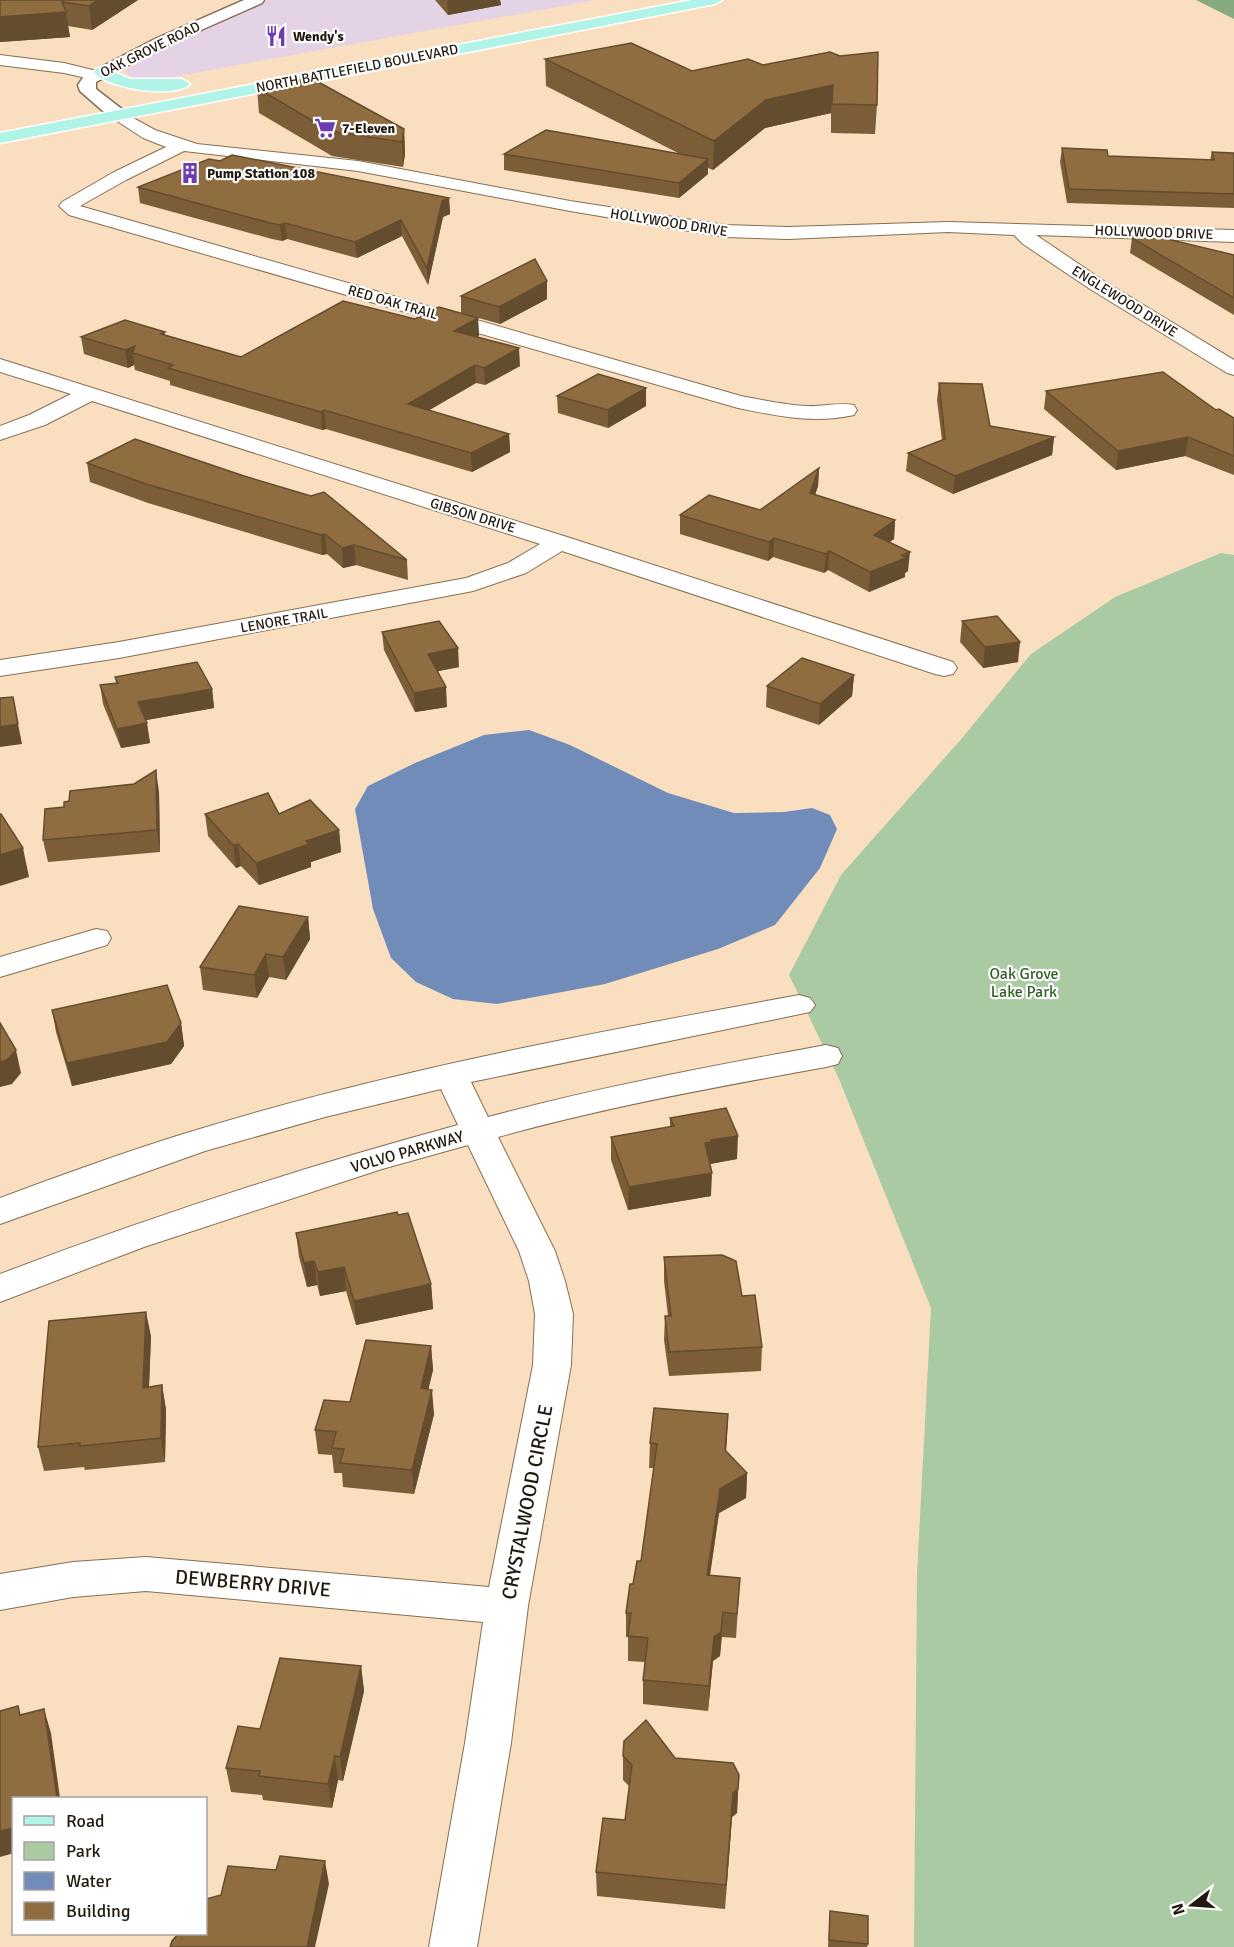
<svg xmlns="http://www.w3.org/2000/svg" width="1234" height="1947" font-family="Signika,sans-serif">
<rect width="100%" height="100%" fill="#f9dfc0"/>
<path fill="#e4d3e5" d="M269,0H596L161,79H137L127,74L125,70L180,39Z"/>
<path fill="#a9caa2" d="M1221,553L1234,555V1947H914L917,1574L931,1308L839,1079L789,975L841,875L963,737L1031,654L1115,597Z"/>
<path fill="#86aa7f" d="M1196,0H1234V19Z"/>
<path fill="#718cb8" d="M529,730L570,745L668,793L734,813L784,812L812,808L830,815L837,829L820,868L775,925L718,949L605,984L497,1004L453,999L416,982L391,958L373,909L355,809L368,786L415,763L484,735Z"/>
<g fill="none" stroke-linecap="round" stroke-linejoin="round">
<defs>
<g id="minor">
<path d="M0,55L64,63L101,72L103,75L95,80L64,73L0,65Z"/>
<path d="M117,109L155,130L197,144L358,161L570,201L725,225L788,227L948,222L1234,230V242L1036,235L1104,281L1234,360V375L1227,373L1090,289L1023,244L1014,235L948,232L788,239L725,237L570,211L358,171L184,151L126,180L80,206L741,396C763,400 785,405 807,406C822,407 839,402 854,405L857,410L854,415C814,424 777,416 738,408L69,215L59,206L62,202L114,172L166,147L143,138L111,117L109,114L111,111Z"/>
<path d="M0,359L567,537L953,662L957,668L953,674L944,676L935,674L562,551L526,573L473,591L119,658L0,676V660L119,642L466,578L508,563L540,544L92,401L45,425L0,440V426L29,415L71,394L0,372Z"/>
<path d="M96,929L107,931L111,938L107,945L0,977V957Z"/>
<path d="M799,995L810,998L815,1005L810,1012L471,1082L488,1117C599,1087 712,1066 826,1045L838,1048L842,1056L838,1064L826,1067C716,1087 606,1107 498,1137L555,1251L565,1281L573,1314L571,1365L528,1606L511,1743L477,1947H429L465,1743L483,1622L146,1591L73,1597L0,1610V1574L73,1562L146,1557L489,1587L533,1365L535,1314L529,1281L519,1251L468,1145L382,1169L144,1247L0,1302V1274C150,1217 303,1167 458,1125L441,1089L325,1117L205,1151L0,1224V1198C59,1176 119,1154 180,1135C381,1072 591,1033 799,995Z"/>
</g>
<path id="tertiary" d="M244,0H264L262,3L167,45L96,82V89L123,110L126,114L123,118H111L80,91L78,85L84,76L155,39Z"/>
<g id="primary">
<path d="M692,0H722L715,4L0,143V133Z"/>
<path d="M102,67L130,79H182L190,84C177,99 107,89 94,72L96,69Z"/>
</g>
</defs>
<use href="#minor" stroke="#856f53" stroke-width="2"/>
<use href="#tertiary" stroke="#856f53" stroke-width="3"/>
<use href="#primary" stroke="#fff" stroke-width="3"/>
<use href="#minor" fill="#fff" fill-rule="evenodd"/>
<use href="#tertiary" fill="#fff" fill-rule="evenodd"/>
<use href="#primary" fill="#aff4e6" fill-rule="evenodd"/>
</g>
<g fill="#7b5e38">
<path d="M0,0H138L92,30L68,26L70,37L0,42Z"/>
<path d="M435,0H500L501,5L448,15Z"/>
<path d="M545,59L692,71L763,65L877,105L875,134L831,133V113L765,128L713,170L708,168V174L679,198L504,170V154H680L546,86Z"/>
<path d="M257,88L404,129L405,154L403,167L332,156L259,113Z"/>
<path d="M1062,148L1108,156L1210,160L1212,152L1234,153V208L1067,203L1060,162Z"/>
<path d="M138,187L449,198L450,214L443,217L428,285L402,236L357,258L287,239L282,241L272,239L140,203Z"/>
<path d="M1132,238L1234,255V315L1130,253Z"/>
<path d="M461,296L547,299L500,324L461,313Z"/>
<path d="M478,318L479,336L476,337L520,366L485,385L476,383L429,410L509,434L510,452L472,472L326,429L322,430L170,385V381L135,370L134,365L128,368L84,354L81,337L165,332V335L241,357L415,319Z"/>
<path d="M939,383L990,426L1054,437L1052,455L953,494L906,471L908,453L942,440L937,400Z"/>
<path d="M1046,391L1216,410L1234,418V475L1185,456L1116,470L1044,409Z"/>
<path d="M557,396L646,406L608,428L558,413Z"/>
<path d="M135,439L407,560L408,580L356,565L343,568L327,554L322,555L148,503L90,482L87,463Z"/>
<path d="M819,468L818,486L815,495L895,520L894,539L889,542L908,571L905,573V577L869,592L828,570L824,573L773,557L768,561L680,534V515L760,510Z"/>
<path d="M962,621L1018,662L983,668L960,642Z"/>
<path d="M382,632L459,667L438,671L447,707L415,712L384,650Z"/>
<path d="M854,675L852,696L819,725L766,707L767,686Z"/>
<path d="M115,677L212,689L214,708L146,720L150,743L121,748L103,704L100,685L116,683Z"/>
<path d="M159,792L160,852L48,862L43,840L64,807Z"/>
<path d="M205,814H279L339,830L341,852L311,862V867L259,885L241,866L236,868L208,836Z"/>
<path d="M308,917L310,939L286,980L269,977L257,998L203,990L200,967Z"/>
<path d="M52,1010L181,1023L184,1046L171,1064L72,1086L56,1032Z"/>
<path d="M670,1118L737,1159L710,1164L711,1196L628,1210L611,1160V1137L670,1127Z"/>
<path d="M296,1233L431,1284L433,1309L356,1325L346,1291L320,1296L317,1285L307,1287L299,1257Z"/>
<path d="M664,1257L742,1296L762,1347L761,1371L669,1376L664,1340L665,1316H668L664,1281Z"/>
<path d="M151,1336L149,1387L162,1385L166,1410L165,1462L85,1470L84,1467L44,1471L38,1447Z"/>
<path d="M431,1346L433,1370L428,1389L434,1414L414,1494L343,1487L342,1473H334L332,1455L318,1454L315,1430L350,1402Z"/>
<path d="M728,1414L726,1451L747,1473L746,1498L719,1513L710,1576L740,1578L736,1638L722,1637L720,1656L713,1661L708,1711L643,1704V1680L645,1662L628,1661V1637H626V1613L633,1584L641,1561L654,1468H649L650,1443Z"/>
<path d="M361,1666L364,1691L343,1781L338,1780L332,1808L263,1800L262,1795L231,1792L226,1768L260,1729Z"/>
<path d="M623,1756L675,1758L739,1775L737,1813L732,1817L725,1909L597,1896L596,1872L625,1820L629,1786L623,1780Z"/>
<path d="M830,1911L868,1944L867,1947H828Z"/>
</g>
<g fill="#644c2e">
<path d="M98,0H138L92,30L89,6Z"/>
<path d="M447,0H500L501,5L448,15Z"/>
<path d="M66,12L70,37L0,42V17Z"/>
<path d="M833,85L831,113L765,128L713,170L714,141L766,100Z"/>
<path d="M404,129L405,154L403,167L402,142Z"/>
<path d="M708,159V174L679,198V183Z"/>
<path d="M449,198L450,214L443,217L428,285L427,268L442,201Z"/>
<path d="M401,220L402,236L357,258L355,242Z"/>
<path d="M285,223L287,239L282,241L280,225Z"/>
<path d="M547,281V299L500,324L499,307Z"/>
<path d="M478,318L479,336L455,348L454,331Z"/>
<path d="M135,346L133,353L134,365L128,368L125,350Z"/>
<path d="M519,348L520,366L485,385L484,368Z"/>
<path d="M475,365L476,383L409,422L408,404Z"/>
<path d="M646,388V406L608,428V410Z"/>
<path d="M324,410L326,429L322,430L321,412Z"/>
<path d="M509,434L510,452L472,472L471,453Z"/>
<path d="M1054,437L1052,455L953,494L955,476Z"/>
<path d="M1188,437L1185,456L1116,470L1118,451Z"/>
<path d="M819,468L818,486L809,512L810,493Z"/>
<path d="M895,520L894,539L873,554L874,535Z"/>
<path d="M325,534L327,554L322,555L321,535Z"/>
<path d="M774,538L773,557L768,561L769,542Z"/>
<path d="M354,545L356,565L343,568L342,548Z"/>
<path d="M829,551L828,570L824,573L826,554Z"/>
<path d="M910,552L908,571L905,573V577L869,592L870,572Z"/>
<path d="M1020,642L1018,662L983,668L985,647Z"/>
<path d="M458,648L459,667L429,673L428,654Z"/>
<path d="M854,675L852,696L819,725L820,704Z"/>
<path d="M446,687L447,707L415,712L414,693Z"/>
<path d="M212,689L214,708L141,721L138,702Z"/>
<path d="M147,723L150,743L121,748L117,729Z"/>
<path d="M18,724L22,744L0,747V727Z"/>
<path d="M156,770L159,792L160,852L157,830Z"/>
<path d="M339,830L341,852L311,862V867L259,885L256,863L306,841Z"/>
<path d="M238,844L241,866L236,868L233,845Z"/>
<path d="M23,848L29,877L0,886V855Z"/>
<path d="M308,917L310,939L286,980L283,957Z"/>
<path d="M266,954L269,977L257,998L254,975Z"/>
<path d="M181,1023L184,1046L171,1064L72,1086L67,1063Z"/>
<path d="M16,1050L21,1073L12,1084L0,1087V1062Z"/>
<path d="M738,1136L737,1159L710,1164L705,1143L711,1140Z"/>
<path d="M712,1173L711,1196L628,1210L629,1187Z"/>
<path d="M314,1261L317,1285L307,1287L304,1263Z"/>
<path d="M344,1267L346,1291L320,1296L318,1272Z"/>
<path d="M431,1284L433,1309L356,1325L354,1301Z"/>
<path d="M146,1312L151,1336L148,1412L143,1388Z"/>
<path d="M431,1346L433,1370L423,1412L421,1388Z"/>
<path d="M162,1385L166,1410L165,1462L161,1438Z"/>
<path d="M432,1390L434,1414L414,1494L412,1470Z"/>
<path d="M728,1414L727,1439L724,1474L725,1450Z"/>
<path d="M747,1473L746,1498L719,1513L706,1600L707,1575L720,1489Z"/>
<path d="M723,1612L720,1656L713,1661L708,1711L709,1686L714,1637Z"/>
<path d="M361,1666L364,1691L343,1781L340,1757Z"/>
<path d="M44,1709L51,1733L60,1798H57Z"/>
<path d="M335,1756L338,1780L332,1808L328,1784Z"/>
<path d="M738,1789L737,1813L732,1817L725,1909L733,1793Z"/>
<path d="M14,1828V1853L0,1857V1831Z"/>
<path d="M325,1861L329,1884L315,1947H307Z"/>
</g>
<g fill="#8f6d41" stroke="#644c2e" stroke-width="1.5">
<path d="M0,0H98L89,6L62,2L66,12L0,17Z"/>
<path d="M631,43L692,71L748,59L763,65L830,52L840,56L878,52L877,105L832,104L833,85L766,100L714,141L545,59Z"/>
<path d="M311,78L404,129L402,142L330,131L257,88Z"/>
<path d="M546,130L708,159L679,183L504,154Z"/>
<path d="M1062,148L1107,150L1108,156L1214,160L1212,152L1234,153V194L1069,189Z"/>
<path d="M232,155L449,198L442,201L427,268L401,220L355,242L285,223L280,225L270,223L138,187L209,159L220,161Z"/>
<path d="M1134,231L1234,255V298L1132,238Z"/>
<path d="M535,259L547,281L499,307L461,296Z"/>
<path d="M343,301L415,319L439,307L478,318L454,331L519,348L484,368L475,365L408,404L509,434L471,453L324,410L321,412L168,368L173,365L133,353L135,346L125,350L81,337L125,320L165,332L161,334L241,357Z"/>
<path d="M1163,372L1216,410L1219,409L1234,418V456L1188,437L1118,451L1046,391Z"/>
<path d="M598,374L646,388L608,410L557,396Z"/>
<path d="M939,383L982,384L990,426L1054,437L955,476L908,453L945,439Z"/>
<path d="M135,439L244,476L311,496L324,492L407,560L354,545L342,548L325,534L321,535L146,484L87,463Z"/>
<path d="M819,468L810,493L895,520L874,535L910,552L902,555L906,558L870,572L829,551L826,554L774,538L769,542L680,515L709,495L760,510Z"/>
<path d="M997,616L1020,642L985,647L962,621Z"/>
<path d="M439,621L458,648L428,654L446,687L414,693L382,632Z"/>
<path d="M802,658L854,675L820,704L767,686Z"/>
<path d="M197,662L212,689L138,702L147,723L117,729L100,685L118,683L115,677Z"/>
<path d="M13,697L18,724L0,727V698Z"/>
<path d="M156,770L157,830L43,840L45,809L64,807V802L69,801L70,791L134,784Z"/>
<path d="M268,793L279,814L310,800L339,830L306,841L309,844L256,863L238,844L233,845L205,814Z"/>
<path d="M0,814H1L23,848L0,855Z"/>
<path d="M239,906L308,917L283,957L266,954L254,975L200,967Z"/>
<path d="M167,985L181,1023L167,1042L67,1063L52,1010Z"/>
<path d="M0,1023L16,1050L7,1060L0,1062Z"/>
<path d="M726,1108L738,1136L711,1140V1142L705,1143L712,1173L629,1187L611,1137L674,1126L670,1118Z"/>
<path d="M397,1212L398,1215L408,1213L431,1284L354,1301L344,1267L318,1272L314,1261L304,1263L296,1233Z"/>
<path d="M722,1255L736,1261L742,1296L755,1295L762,1347L669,1352L665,1316H671L664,1257Z"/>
<path d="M146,1312L143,1388L162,1385L161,1438L80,1446V1443L38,1447L49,1321Z"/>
<path d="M366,1340L431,1346L421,1388L432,1390L412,1470L340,1463L344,1449L332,1448L336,1432L315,1430L324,1400L350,1402Z"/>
<path d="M654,1408L728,1414L725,1450L747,1473L720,1489L707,1575L740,1578L737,1614L723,1612L721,1632L714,1637L709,1686L643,1680L648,1638L628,1636L631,1613H626L630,1584H633L637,1561H641L657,1444L650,1443Z"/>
<path d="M280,1658L361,1666L340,1757L335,1756L328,1784L259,1776L260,1771L226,1768L238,1726L260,1729Z"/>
<path d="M18,1706L20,1715L44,1709L57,1798H14V1828L0,1831V1711Z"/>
<path d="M646,1720L675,1758L733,1763L739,1775L738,1789L733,1793L726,1885L596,1872L603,1818L625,1820L632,1765L623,1756L624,1741Z"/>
<path d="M280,1856L325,1861L307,1947H170L172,1941L178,1934H206V1899L221,1895L228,1866L276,1870Z"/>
<path d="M830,1911L868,1916V1944L829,1940Z"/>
</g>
<defs>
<symbol id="restaurant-bare" viewBox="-9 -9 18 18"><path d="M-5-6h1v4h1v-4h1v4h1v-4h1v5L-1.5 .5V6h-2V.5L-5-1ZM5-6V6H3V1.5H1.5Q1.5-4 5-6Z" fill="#6d3cb3" stroke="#fff" stroke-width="2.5" paint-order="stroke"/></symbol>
<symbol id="supermarket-bare" viewBox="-9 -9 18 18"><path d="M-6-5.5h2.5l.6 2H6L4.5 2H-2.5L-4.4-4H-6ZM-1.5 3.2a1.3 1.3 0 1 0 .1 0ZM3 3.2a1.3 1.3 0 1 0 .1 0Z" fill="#6d3cb3" stroke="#fff" stroke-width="2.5" paint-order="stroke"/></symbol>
<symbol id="building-bare" viewBox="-9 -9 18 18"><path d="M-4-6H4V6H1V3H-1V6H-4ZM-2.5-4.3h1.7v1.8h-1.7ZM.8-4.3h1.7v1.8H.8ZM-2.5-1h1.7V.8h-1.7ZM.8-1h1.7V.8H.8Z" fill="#6d3cb3" stroke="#fff" stroke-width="2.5" paint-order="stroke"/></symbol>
</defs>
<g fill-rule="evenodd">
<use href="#restaurant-bare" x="261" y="21" width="30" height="30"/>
<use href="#supermarket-bare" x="310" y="113" width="30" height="30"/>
<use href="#building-bare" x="175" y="158" width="30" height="30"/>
</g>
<g text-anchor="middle" stroke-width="4.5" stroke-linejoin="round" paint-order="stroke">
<g font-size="14" font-weight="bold" fill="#22190e" stroke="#fff" text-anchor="start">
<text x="293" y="41">Wendy's</text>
<text x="342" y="133">7-Eleven</text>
<text x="207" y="178">Pump Station 108</text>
</g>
<g font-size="14" fill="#22190e" stroke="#fff">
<text transform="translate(150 49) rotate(-26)" y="5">OAK GROVE ROAD</text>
<text transform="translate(357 68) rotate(-11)" y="5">NORTH BATTLEFIELD BOULEVARD</text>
<text transform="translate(669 222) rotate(9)" y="5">HOLLYWOOD DRIVE</text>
<text transform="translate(1154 232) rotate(2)" y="5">HOLLYWOOD DRIVE</text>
<text transform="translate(1125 301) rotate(32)" y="5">ENGLEWOOD DRIVE</text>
<text transform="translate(393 302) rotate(16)" y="5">RED OAK TRAIL</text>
<text transform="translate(473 515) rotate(17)" y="5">GIBSON DRIVE</text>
<text transform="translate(284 620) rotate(-10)" y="5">LENORE TRAIL</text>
</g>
<g font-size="16" fill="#306127" stroke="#fff">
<text x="1024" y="979">Oak Grove<tspan x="1024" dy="18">Lake Park</tspan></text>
</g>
<g font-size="16" fill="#22190e" stroke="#fff">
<text transform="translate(407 1151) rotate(-16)" y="6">VOLVO PARKWAY</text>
</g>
<g font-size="20" fill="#22190e" stroke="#fff">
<text transform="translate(527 1502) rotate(-79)" y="7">CRYSTALWOOD CIRCLE</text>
<text transform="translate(253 1583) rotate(5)" y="7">DEWBERRY DRIVE</text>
</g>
</g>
<rect x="12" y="1797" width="195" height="138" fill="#ffffff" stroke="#a7a39f" stroke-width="1.5"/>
<rect x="24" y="1816" width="30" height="9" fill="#aff4e6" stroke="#a7a39f" stroke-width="1.5"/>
<text x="66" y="1827" font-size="18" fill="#22190e">Road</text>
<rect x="24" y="1842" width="30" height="18" fill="#a9caa2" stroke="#a7a39f" stroke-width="1.5"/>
<text x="66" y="1857" font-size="18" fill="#22190e">Park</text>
<rect x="24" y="1872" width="30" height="18" fill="#718cb8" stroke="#a7a39f" stroke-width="1.5"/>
<text x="66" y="1887" font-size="18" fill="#22190e">Water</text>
<rect x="24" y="1902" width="30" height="18" fill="#8f6d41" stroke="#a7a39f" stroke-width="1.5"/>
<text x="66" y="1917" font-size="18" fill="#22190e">Building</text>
<g transform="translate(1192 1905) rotate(253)" stroke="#ffffff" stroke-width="4.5" paint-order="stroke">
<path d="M0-4.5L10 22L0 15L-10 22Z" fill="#22190e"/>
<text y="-9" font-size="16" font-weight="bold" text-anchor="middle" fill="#22190e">N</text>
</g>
</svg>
